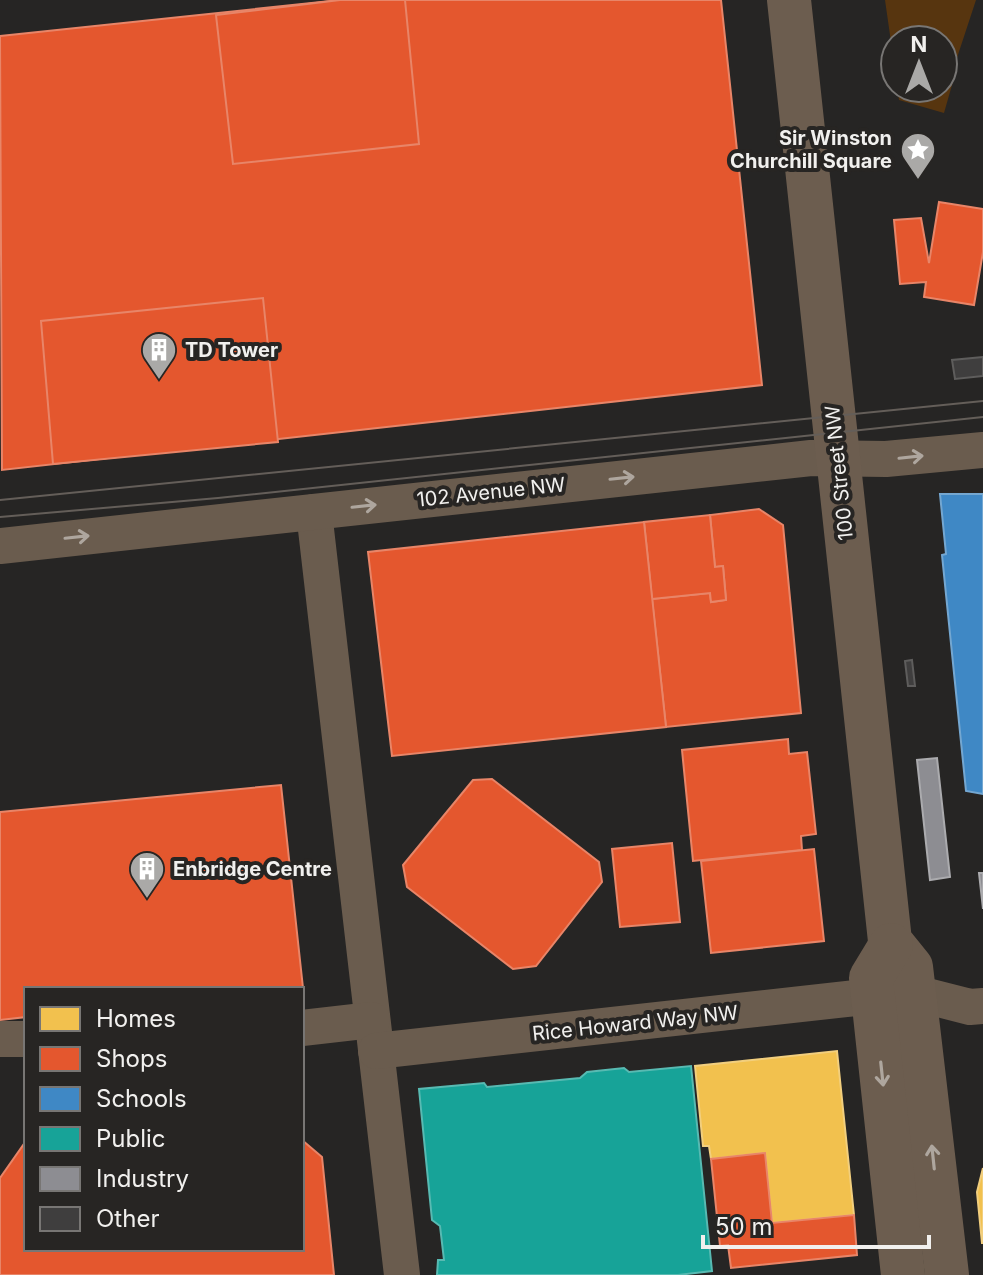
<svg xmlns="http://www.w3.org/2000/svg" width="983" height="1275" font-family="Inter,sans-serif">
<rect width="100%" height="100%" fill="#262524"/>
<path fill="#57350f" d="M885,0H976L951,76L954,78L944,113L899,100L897,88H943V40H895V70Z"/>
<g fill="#f2c14e" stroke="#f2cf7e" stroke-width="2">
<path d="M837,1051L854,1215L772,1223L765,1153L711,1159L709,1146H703L695,1066Z"/>
<path d="M983,1168V1243H982L977,1192Z"/>
</g>
<g fill="#e4572e" stroke="#e88568" stroke-width="2">
<path d="M340,0H721L762,385L2,470L0,36Z"/>
<path d="M340,0H405L419,144L233,164L216,15Z"/>
<path d="M939,202L983,209V252L974,305L924,297L926,282L900,284L894,220L921,218L929,263Z"/>
<path d="M263,298L278,442L53,464L41,321Z"/>
<path d="M759,509L783,525L801,713L666,727L652,599L710,593L711,602L726,600L723,566L715,567L710,515Z"/>
<path d="M710,515L715,567L723,566L726,600L711,602L710,593L652,599L644,522Z"/>
<path d="M644,522L666,727L392,756L368,552Z"/>
<path d="M788,739L789,754L807,752L816,834L801,836L802,850L693,861L682,750Z"/>
<path d="M492,779L599,862L602,882L536,966L513,969L407,887L403,865L473,780Z"/>
<path d="M281,785L303,988L26,989V1017L0,1020V812Z"/>
<path d="M672,843L680,922L620,927L612,849Z"/>
<path d="M814,849L824,941L711,953L701,861Z"/>
<path d="M302,1140L322,1157L334,1275H0V1178L26,1141V1249H302Z"/>
<path d="M765,1153L772,1223L854,1215L857,1255L731,1268L728,1245L720,1246L711,1159Z"/>
</g>
<path fill="#3f88c5" stroke="#74a7d1" stroke-width="2" d="M940,494H983V794L966,791L942,555L946,554Z"/>
<path fill="#17a398" stroke="#58bab2" stroke-width="2" d="M691,1066L712,1271L678,1275H437L438,1260H444L440,1226L432,1220L419,1089L484,1083L487,1087L580,1078L587,1072L624,1068L629,1072Z"/>
<g fill="#8d8d92" stroke="#ababae" stroke-width="2">
<path d="M937,758L950,877L930,880L917,760Z"/>
<path d="M979,873H983V909Z"/>
</g>
<g fill="#3f3e3e" stroke="#5e5d5c" stroke-width="2">
<path d="M983,357V376L955,379L952,360Z"/>
<path d="M912,660L915,686H908L905,661Z"/>
</g>
<g fill="none" stroke-linecap="round" stroke-linejoin="round">
<g stroke="#6a5c4e" stroke-width="36">
<path d="M314,512L402,1275"/>
<path d="M0,546L811,458L886,459L983,450"/>
<path d="M302,1028L372,1020"/>
<path d="M0,1039H26"/>
<path d="M376,1051L874,996L915,993L970,1007L983,1006"/>
</g>
<g stroke="#6c5d4f" stroke-width="44">
<path d="M789,0L890,941L911,967L947,1275"/>
<path d="M891,945L871,978L903,1275"/>
</g>
<g stroke="#645e59" stroke-width="2">
<path d="M0,500L983,401"/>
<path d="M0,517L218,498L983,417"/>
</g>
</g>
<defs><path id="oneway-shaft" d="M-6 0H5M1.5-3L5.5 0L1.5 3" fill="none" stroke-width="1.6" stroke-linecap="round" stroke-linejoin="round" transform="scale(2)"/></defs>
<g stroke="#aea69e">
<use href="#oneway-shaft" transform="translate(911 457) rotate(-6)"/>
<use href="#oneway-shaft" transform="translate(622 478) rotate(-6)"/>
<use href="#oneway-shaft" transform="translate(364 506) rotate(-6)"/>
<use href="#oneway-shaft" transform="translate(77 537) rotate(-6)"/>
<use href="#oneway-shaft" transform="translate(882 1074) rotate(84)"/>
<use href="#oneway-shaft" transform="translate(933 1157) rotate(-96)"/>
</g>
<defs>
<symbol id="sight-pin" viewBox="-11 -11 22 30"><path d="M0 17L-7.5 6A9.5 9.5 0 1 1 7.5 6Z" fill="#aaa9a7" stroke="#272523"/><path d="M0-6L1.8-2.2L6-1.7L2.9 1.2L3.7 5.4L0 3.3L-3.7 5.4L-2.9 1.2L-6-1.7L-1.8-2.2Z" fill="#fff"/></symbol>
<symbol id="building-pin" viewBox="-11 -11 22 30"><path d="M0 17L-7.5 6A9.5 9.5 0 1 1 7.5 6Z" fill="#aaa9a7" stroke="#272523"/><path d="M-4-6H4V6H1V3H-1V6H-4ZM-2.5-4.3h1.7v1.8h-1.7ZM.8-4.3h1.7v1.8H.8ZM-2.5-1h1.7V.8h-1.7ZM.8-1h1.7V.8H.8Z" fill="#fff"/></symbol>
</defs>
<g fill-rule="evenodd">
<use href="#sight-pin" x="898" y="130" width="40" height="54"/>
<use href="#building-pin" x="139" y="330" width="40" height="54"/>
<use href="#building-pin" x="127" y="849" width="40" height="54"/>
</g>
<g text-anchor="middle" stroke-width="8" stroke-linejoin="round" paint-order="stroke">
<g font-size="20" font-weight="bold" fill="#f1f0ee" stroke="#272523" text-anchor="start">
<text x="892" y="145" text-anchor="end">Sir Winston<tspan x="892" dy="23">Churchill Square</tspan></text>
<text x="185" y="357">TD Tower</text>
<text x="173" y="876">Enbridge Centre</text>
</g>
<g font-size="20" fill="#f1f0ee" stroke="#272523">
<text transform="translate(839 473) rotate(-96)" y="7">100 Street NW</text>
<text transform="translate(491 492) rotate(-6)" y="7">102 Avenue NW</text>
<text transform="translate(635 1023) rotate(-6)" y="7">Rice Howard Way NW</text>
</g>
</g>
<rect x="24" y="987" width="280" height="264" fill="#272523" stroke="#787674" stroke-width="2"/>
<rect x="40" y="1007" width="40" height="24" fill="#f2c14e" stroke="#787674" stroke-width="2"/>
<text x="96" y="1027" font-size="24" fill="#f1f0ee">Homes</text>
<rect x="40" y="1047" width="40" height="24" fill="#e4572e" stroke="#787674" stroke-width="2"/>
<text x="96" y="1067" font-size="24" fill="#f1f0ee">Shops</text>
<rect x="40" y="1087" width="40" height="24" fill="#3f88c5" stroke="#787674" stroke-width="2"/>
<text x="96" y="1107" font-size="24" fill="#f1f0ee">Schools</text>
<rect x="40" y="1127" width="40" height="24" fill="#17a398" stroke="#787674" stroke-width="2"/>
<text x="96" y="1147" font-size="24" fill="#f1f0ee">Public</text>
<rect x="40" y="1167" width="40" height="24" fill="#8d8d92" stroke="#787674" stroke-width="2"/>
<text x="96" y="1187" font-size="24" fill="#f1f0ee">Industry</text>
<rect x="40" y="1207" width="40" height="24" fill="#3f3e3e" stroke="#787674" stroke-width="2"/>
<text x="96" y="1227" font-size="24" fill="#f1f0ee">Other</text>
<g transform="translate(919 64)"><circle r="38" fill="#272523" stroke="#787674" stroke-width="2"/>
<path d="M0-6L14 30L0 20L-14 30Z" fill="#aaa9a7"/>
<text y="-12" font-size="22" font-weight="bold" text-anchor="middle" fill="#f1f0ee">N</text>
</g>
<path d="M703 1235v12h226v-12" fill="none" stroke="#f1f0ee" stroke-width="4"/>
<text x="715" y="1235" font-size="24" fill="#f1f0ee" stroke="#272523" stroke-width="6" paint-order="stroke">50 m</text>
</svg>
